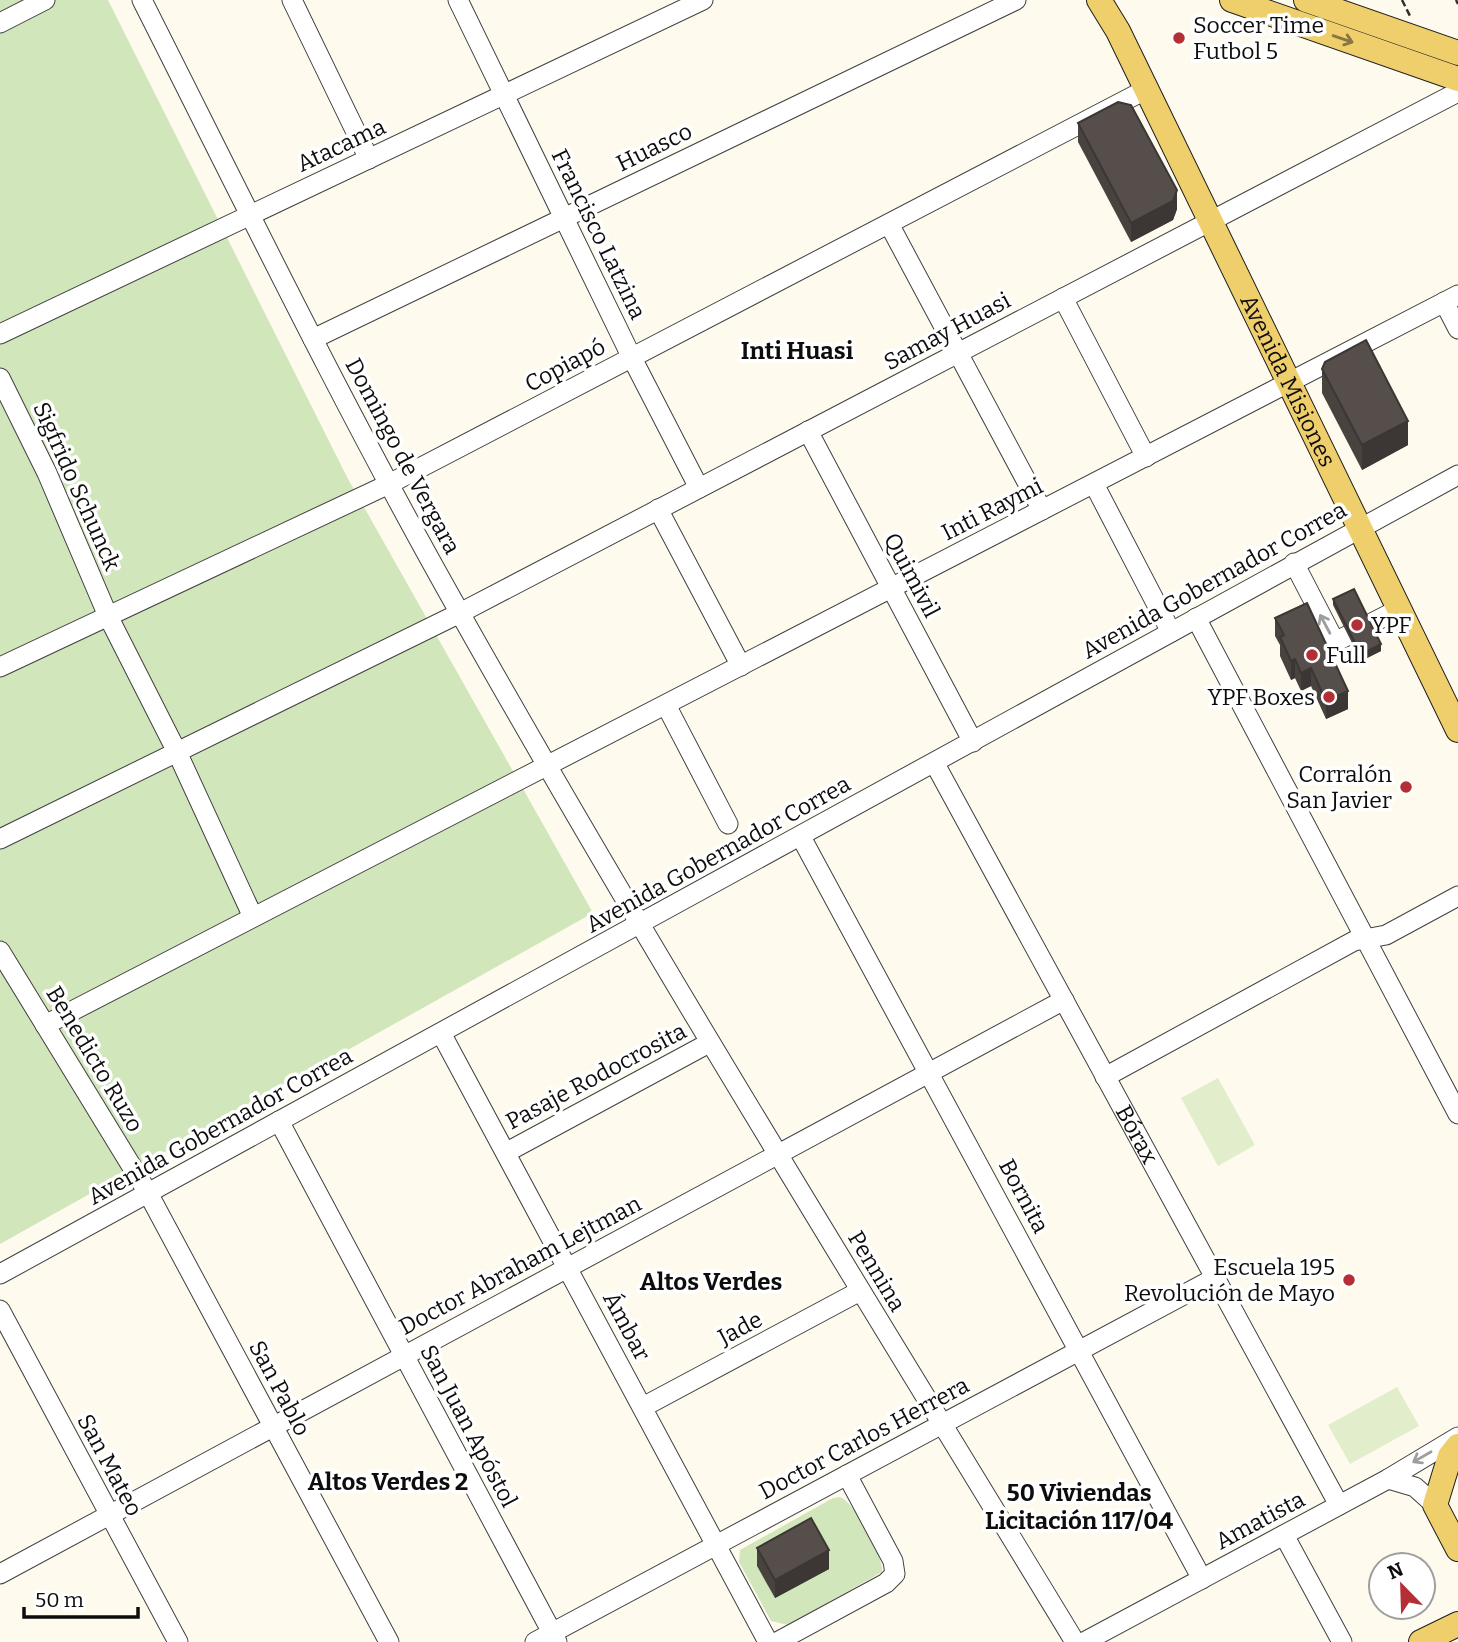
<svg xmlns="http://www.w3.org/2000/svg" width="1458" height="1642" font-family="Bitter,serif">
<rect width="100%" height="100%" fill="#fefbee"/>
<g fill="#d1e6ba">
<path d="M0,0H108L347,477L593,913L0,1244Z"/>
<path d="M840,1497C854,1501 884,1558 882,1572L788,1625L771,1621L739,1562L740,1550L833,1498Z"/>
</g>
<g fill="#e2eecb">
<path d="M1218,1078L1255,1145L1218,1166L1181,1098Z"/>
<path d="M1397,1387L1419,1426L1350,1464L1328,1425Z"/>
</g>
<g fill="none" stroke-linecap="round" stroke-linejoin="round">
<defs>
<g id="minor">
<path d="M142,0C246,206 347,414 461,615C657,963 868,1301 1075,1642"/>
<path d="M292,0L369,159"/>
<path d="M458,0L632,358L699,488"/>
<path d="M0,23L45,0"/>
<path d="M889,224L1042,510"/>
<path d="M1063,298L1146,457"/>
<path d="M1444,302L1458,329"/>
<path d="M0,334L703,0"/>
<path d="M313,339L1016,0"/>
<path d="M0,378L47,473L108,616L177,752L253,917"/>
<path d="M808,431L973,742"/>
<path d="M1094,484L1171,632"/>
<path d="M658,509L741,666"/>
<path d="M1294,563L1335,642L1399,609"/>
<path d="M1196,618L1458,1114"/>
<path d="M0,667L389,484L1145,90"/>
<path d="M666,705L728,824"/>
<path id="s1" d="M935,764L1339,1505"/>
<path d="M801,837L1202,1579"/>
<path d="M0,839L460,613L1458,92"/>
<path d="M0,951L148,1193L389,1642"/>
<path d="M45,1025L1458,295"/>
<path d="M441,1033L768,1642"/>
<path d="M1105,1077L1354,941L1386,935L1458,896"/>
<path d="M279,1121L557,1642"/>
<path d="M507,1152L709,1043"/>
<path d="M0,1274L1458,475"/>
<path d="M0,1310L178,1642"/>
<path d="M643,1407L860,1291"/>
<path d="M1388,1479L1415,1487L1435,1505"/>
<path d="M1284,1535L1342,1642"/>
<path d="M0,1574L1064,1000"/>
<path d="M535,1642L1215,1278"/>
<path d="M777,1642L886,1583L895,1574L893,1561L847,1475"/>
<path d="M1084,1642L1388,1479L1458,1437"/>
</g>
<g id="major">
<path id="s2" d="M1099,0L1118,31L1458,730"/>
<path d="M1232,0L1458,79"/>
<path d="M1306,0L1458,53"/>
<path d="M1458,1446L1450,1456L1435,1505L1458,1549"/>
<path d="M1421,1642L1458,1624"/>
</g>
</defs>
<use href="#minor" stroke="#404040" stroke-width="21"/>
<use href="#major" stroke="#1e1e1e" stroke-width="26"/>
<g stroke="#2f2f2f" stroke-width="2.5" stroke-dasharray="7 3.5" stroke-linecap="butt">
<path d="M1402,0L1410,16"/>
<path d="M1456,0L1458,4"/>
</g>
<use href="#minor" stroke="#fff" stroke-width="19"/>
<use href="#major" stroke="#efce6c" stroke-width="24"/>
</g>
<g fill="#494340">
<path d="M1078,123L1177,209L1173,220L1131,242L1078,142Z"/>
<path d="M1322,369L1408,445L1362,470L1322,393Z"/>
<path d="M1333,599L1381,651L1361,661L1333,605Z"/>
<path d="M1275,618L1348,709L1326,719L1311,686L1301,691L1295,678L1291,680L1280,656V645L1275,636Z"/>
<path d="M757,1548L829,1569L775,1598L757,1566Z"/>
</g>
<g fill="#3c3734">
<path d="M1177,190V209L1173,220L1131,242V223Z"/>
<path d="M1408,421V445L1362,470V445Z"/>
<path d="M1381,644V651L1361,661V655Z"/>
<path d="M1295,659V678L1291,680V661Z"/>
<path d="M1311,668V686L1301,691V673Z"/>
<path d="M1348,691V709L1326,719V701Z"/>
<path d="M829,1550V1569L775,1598V1580Z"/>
</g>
<g fill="#554e4a" stroke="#3c3734" stroke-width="2">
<path d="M1118,102L1131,105L1177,190L1173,201L1131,223L1078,123Z"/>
<path d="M1366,340L1408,421L1362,445L1322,369L1325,362Z"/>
<path d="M1354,589L1381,644L1361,655L1333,599Z"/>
<path d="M1307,603L1348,691L1326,701L1311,668L1301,673L1295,659L1291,661L1280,637L1284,635L1275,618Z"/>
<path d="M811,1518L829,1550L775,1580L757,1548Z"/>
</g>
<defs><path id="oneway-shaft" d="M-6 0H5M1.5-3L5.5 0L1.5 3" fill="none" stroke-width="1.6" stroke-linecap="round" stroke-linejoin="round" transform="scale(1.75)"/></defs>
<use stroke="#897741" href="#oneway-shaft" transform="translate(1343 39) rotate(19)"/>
<g stroke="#9e9e9e">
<use href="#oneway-shaft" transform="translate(1325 624) rotate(-118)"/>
<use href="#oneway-shaft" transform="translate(1422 1457) rotate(150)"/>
</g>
<g fill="#b42e36" stroke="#fff" stroke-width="2.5">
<circle cx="1179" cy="38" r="7"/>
<circle cx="1357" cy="625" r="7"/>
<circle cx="1312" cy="655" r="7"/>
<circle cx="1329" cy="697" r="7"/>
<circle cx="1406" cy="787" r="7"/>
<circle cx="1349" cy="1280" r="7"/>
</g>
<g text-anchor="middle" stroke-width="7" stroke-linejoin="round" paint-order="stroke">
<g font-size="23" fill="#0d0d0d" stroke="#fff" text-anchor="start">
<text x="1193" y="33">Soccer Time<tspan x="1193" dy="26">Futbol 5</tspan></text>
<text x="1371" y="633">YPF</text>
<text x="1326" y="663">Full</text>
<text x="1315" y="705" text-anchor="end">YPF Boxes</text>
<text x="1392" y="782" text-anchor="end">Corralón<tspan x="1392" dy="26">San Javier</tspan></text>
<text x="1335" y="1275" text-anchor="end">Escuela 195<tspan x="1335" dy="26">Revolución de Mayo</tspan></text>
</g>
<g font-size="23" fill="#0d0d0d" stroke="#fff">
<text transform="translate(341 145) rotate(-25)" y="8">Atacama</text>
<text transform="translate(654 147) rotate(-26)" y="8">Huasco</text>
<text transform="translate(599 234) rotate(64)" y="8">Francisco Latzina</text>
<text transform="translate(947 331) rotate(-28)" y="8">Samay Huasi</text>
<text transform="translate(565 365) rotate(-28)" y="8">Copiapó</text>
<text dy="8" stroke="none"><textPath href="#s2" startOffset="425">Avenida Misiones</textPath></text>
<text transform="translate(403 456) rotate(62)" y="8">Domingo de Vergara</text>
<text transform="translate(77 486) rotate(66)" y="8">Sigfrido Schunck</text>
<text transform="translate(992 509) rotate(-27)" y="8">Inti Raymi</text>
<text transform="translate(912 575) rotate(62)" y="8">Quimivil</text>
<text transform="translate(1214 580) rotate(-29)" y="8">Avenida Gobernador Correa</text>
<text transform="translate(718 854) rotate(-29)" y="8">Avenida Gobernador Correa</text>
<text transform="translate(95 1059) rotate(59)" y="8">Benedicto Ruzo</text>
<text transform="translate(596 1076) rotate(-28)" y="8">Pasaje Rodocrosita</text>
<text transform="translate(220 1126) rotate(-29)" y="8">Avenida Gobernador Correa</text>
<text dy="8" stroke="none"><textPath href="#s1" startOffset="422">Bórax</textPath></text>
<text transform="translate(1024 1196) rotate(62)" y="8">Bornita</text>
<text transform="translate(520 1265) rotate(-28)" y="8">Doctor Abraham Lejtman</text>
<text transform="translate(877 1271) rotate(59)" y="8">Pennina</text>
<text transform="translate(627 1326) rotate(62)" y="8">Ámbar</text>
<text transform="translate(740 1328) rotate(-28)" y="8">Jade</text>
<text transform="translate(280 1388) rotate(62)" y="8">San Pablo</text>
<text transform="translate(469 1426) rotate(62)" y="8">San Juan Apóstol</text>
<text transform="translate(864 1438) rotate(-28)" y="8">Doctor Carlos Herrera</text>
<text transform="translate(110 1465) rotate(62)" y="8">San Mateo</text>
<text transform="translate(1260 1520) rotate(-28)" y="8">Amatista</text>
</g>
<g font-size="24" font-weight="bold" fill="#0d0d0d" stroke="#fff">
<text x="797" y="359">Inti Huasi</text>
<text x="711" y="1290">Altos Verdes</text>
<text x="388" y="1490">Altos Verdes 2</text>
<text x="1079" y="1501">50 Viviendas<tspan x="1079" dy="28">Licitación 117/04</tspan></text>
</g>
</g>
<g transform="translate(1402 1586) rotate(337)"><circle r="33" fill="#ffffff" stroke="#9e9e9e" stroke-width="2"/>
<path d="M0-5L12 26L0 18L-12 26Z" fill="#b42e36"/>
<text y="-10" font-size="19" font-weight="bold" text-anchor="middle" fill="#0d0d0d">N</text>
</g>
<path d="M24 1607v10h114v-10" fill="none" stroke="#0d0d0d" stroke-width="3.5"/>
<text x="35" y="1607" font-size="21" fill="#0d0d0d" stroke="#ffffff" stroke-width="5" paint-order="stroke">50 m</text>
</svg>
